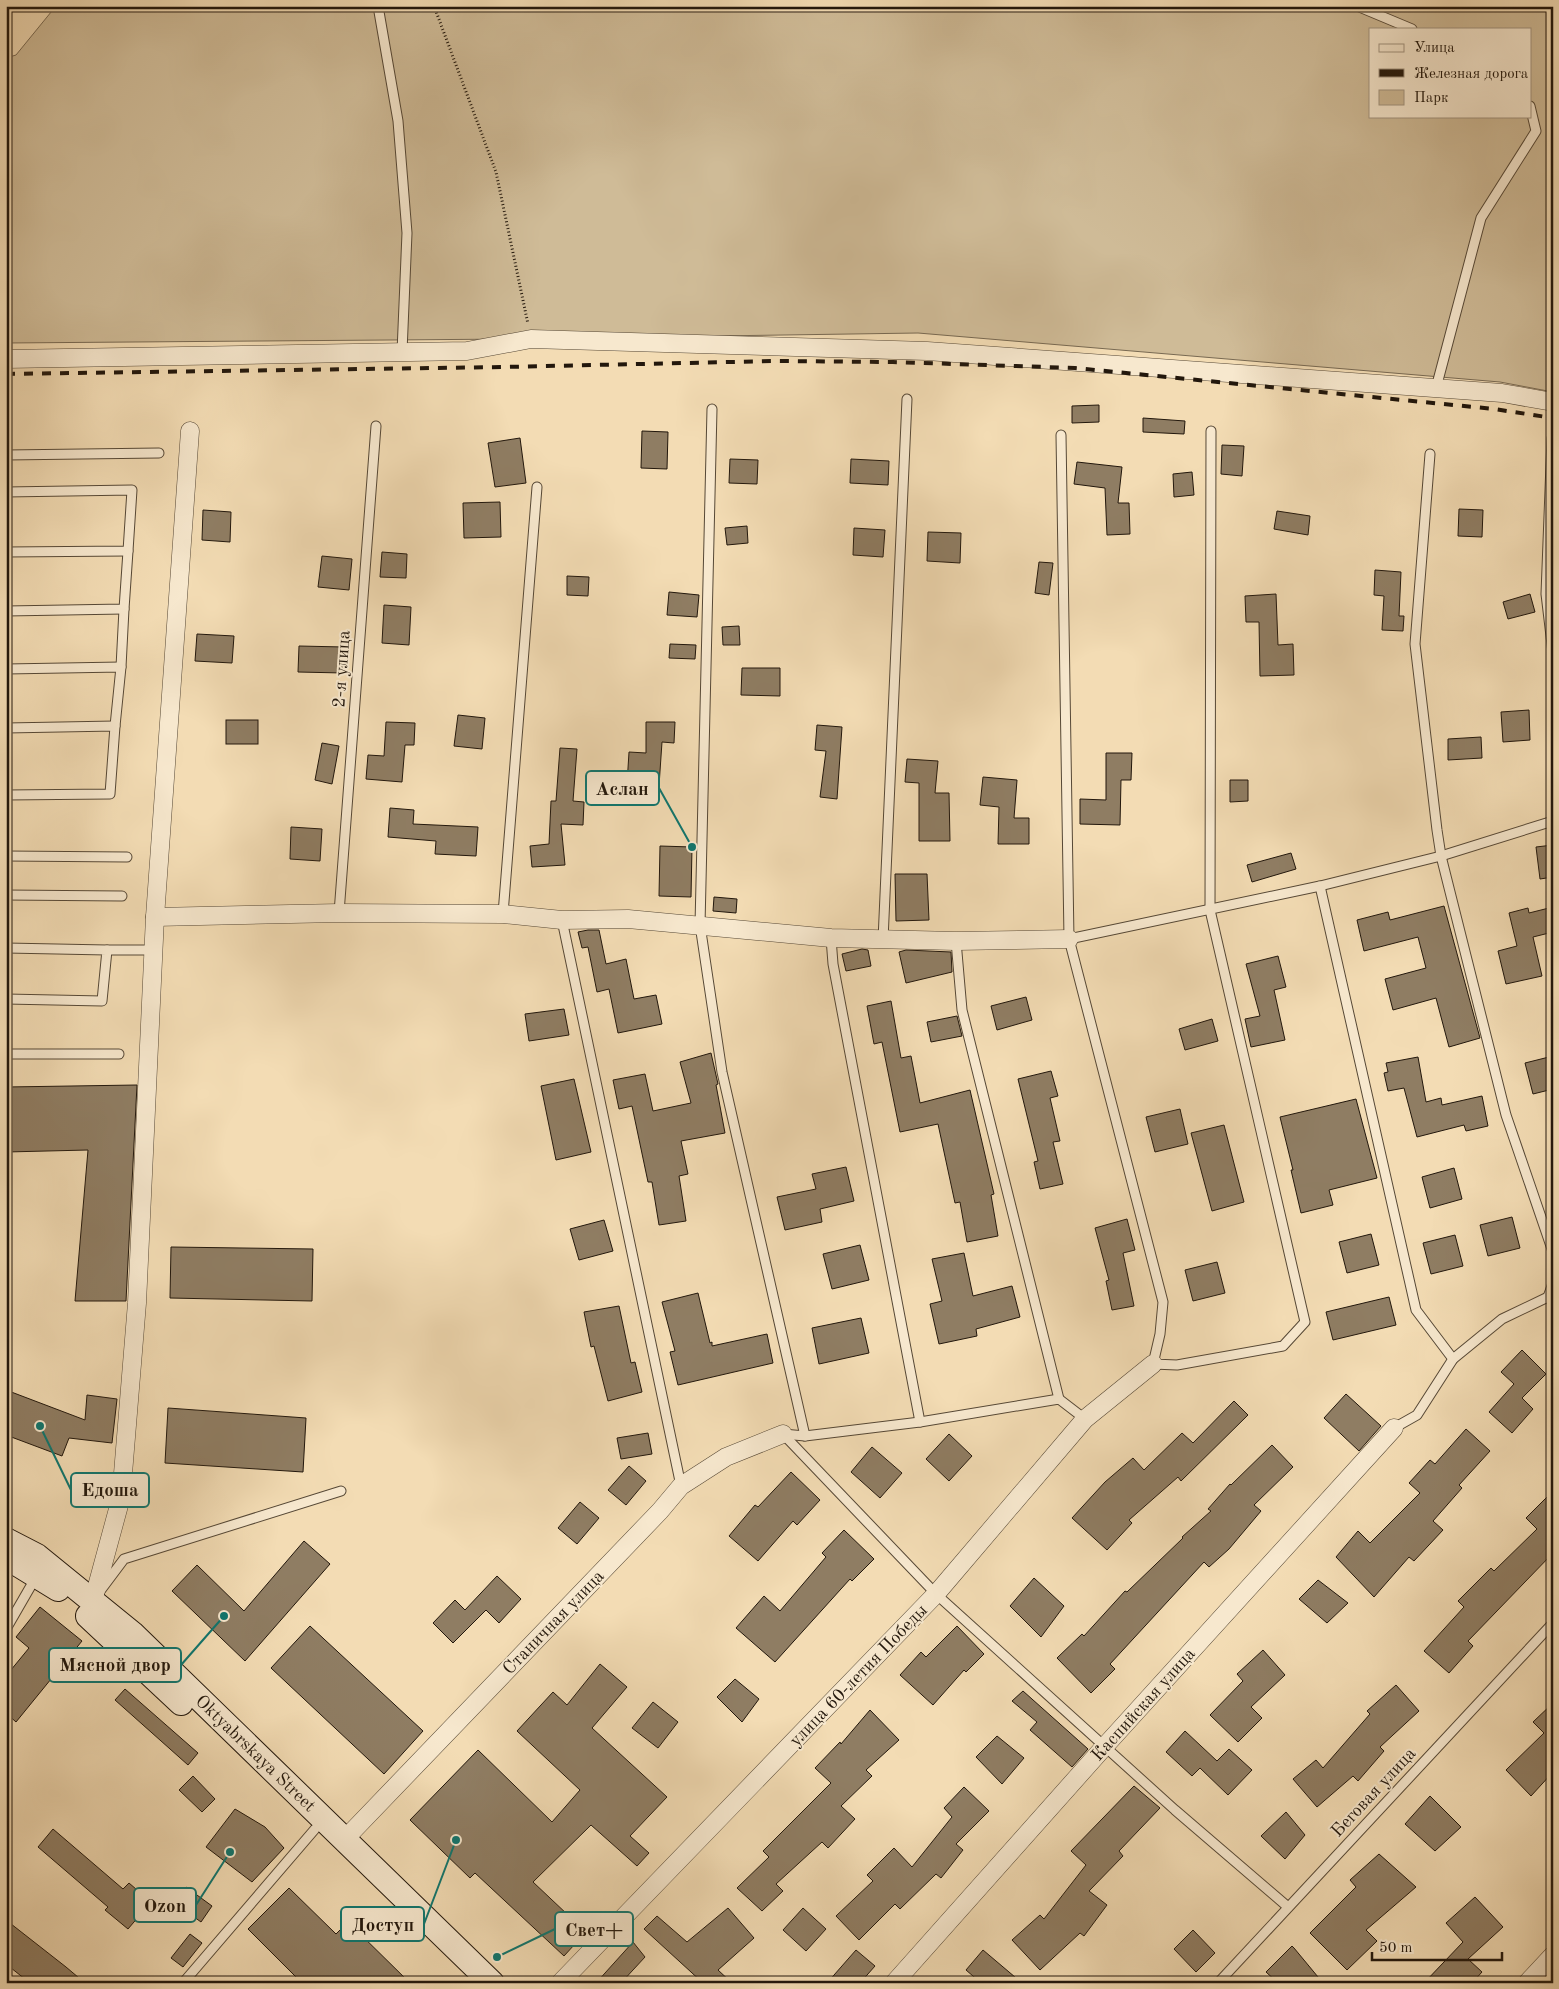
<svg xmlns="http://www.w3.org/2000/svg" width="1559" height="1989" font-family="'Old Standard TT',serif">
<rect width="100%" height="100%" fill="#f3dcb4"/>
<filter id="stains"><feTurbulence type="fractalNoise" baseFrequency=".004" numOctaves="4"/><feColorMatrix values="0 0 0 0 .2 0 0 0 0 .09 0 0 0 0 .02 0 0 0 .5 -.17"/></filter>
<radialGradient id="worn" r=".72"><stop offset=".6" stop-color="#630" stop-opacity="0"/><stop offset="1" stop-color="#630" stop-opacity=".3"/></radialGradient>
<path fill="#cfbb97" stroke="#786952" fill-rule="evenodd" d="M56,6H1553V392L1500,382L918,333L515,339L6,343V58L16,55ZM1370,29H1530V116H1370Z"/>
<g fill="#8f7d63" stroke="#22170c">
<path d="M1099,405V422L1072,423V406Z"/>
<path d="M1143,418L1185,421L1184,434L1143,432Z"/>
<path d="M642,431L668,432L667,469L641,468Z"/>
<path d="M520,438L526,483L495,487L488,443Z"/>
<path d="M1222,445L1244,446L1242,476L1221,474Z"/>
<path d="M730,459L758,460L757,484L729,483Z"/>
<path d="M851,459L889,461L888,485L850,483Z"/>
<path d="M1077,462L1122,467L1118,503H1129L1130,534L1107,535L1105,488L1074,484Z"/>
<path d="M1192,472L1194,495L1174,497L1173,474Z"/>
<path d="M500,502L501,537L464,538L463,503Z"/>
<path d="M1459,509L1483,510L1482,537L1458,536Z"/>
<path d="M203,510L231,512L230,542L202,540Z"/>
<path d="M1277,511L1310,516L1308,535L1274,529Z"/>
<path d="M747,526L748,543L727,545L725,528Z"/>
<path d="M854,528L885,530L883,557L853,555Z"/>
<path d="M928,532L961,533L960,563L927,561Z"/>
<path d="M382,552L407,554L406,578L380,577Z"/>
<path d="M322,556L352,559L349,590L318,587Z"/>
<path d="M1039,562L1053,563L1049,595L1035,593Z"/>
<path d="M1375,570L1401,572L1399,616H1404L1403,631L1382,630L1384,596L1374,595Z"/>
<path d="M567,576L589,577L588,596L567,595Z"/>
<path d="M669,592L699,595L697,617L667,615Z"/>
<path d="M1276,594L1278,645L1293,644L1294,675L1260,676L1259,622H1246L1245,596Z"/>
<path d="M1530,594L1535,612L1508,619L1503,602Z"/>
<path d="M384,605L411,607L409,645L382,643Z"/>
<path d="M739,626L740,645H723L722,627Z"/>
<path d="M197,634L234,636L232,663L195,661Z"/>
<path d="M670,644L696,645L695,659L669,658Z"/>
<path d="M299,646L344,647L343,673L298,672Z"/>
<path d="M742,668H780V696L741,695Z"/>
<path d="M1529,710L1530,740L1503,742L1501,712Z"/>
<path d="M458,715L485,718L482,749L454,746Z"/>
<rect x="226" y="720" width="32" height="24"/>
<path d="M386,722L415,723L414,745H405L402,782L366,779L368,755L384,756Z"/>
<path d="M646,722H675L674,743L662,742L659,786L627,784L629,752L646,753Z"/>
<path d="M817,725L842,727L837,799L820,797L826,751L815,750Z"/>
<path d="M1481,737L1482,758L1448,760V739Z"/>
<path d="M322,743L339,746L332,784L315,780Z"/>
<path d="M560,748L577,749L573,801L584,802L583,825L561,824L565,865L532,867L530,846L549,844L551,801H556Z"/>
<path d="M1106,753H1132L1131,780H1121L1120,825L1080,824V799L1106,800Z"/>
<path d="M907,759L938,761L935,793H949L950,841H919V783L905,782Z"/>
<path d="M983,777L1017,780L1014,818H1029V844H998L999,807L980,805Z"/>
<path d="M1230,780H1248V801L1230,802Z"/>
<path d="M390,808L414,810L413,824L478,827L476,856L435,854L436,841L388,837Z"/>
<path d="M291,827L322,829L320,861L290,859Z"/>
<path d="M1553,845V877L1540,879L1536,847Z"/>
<path d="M660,846L692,847L691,897L659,896Z"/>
<path d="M1291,853L1296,869L1252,882L1247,865Z"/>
<path d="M895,874H927L929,920L896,921Z"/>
<path d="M714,897L737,899L736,913L713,911Z"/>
<path d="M1444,906L1480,1038L1449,1047L1436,998L1393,1010L1385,979L1426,968L1418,937L1364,951L1357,920L1388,912L1390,920Z"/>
<path d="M1553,907V932L1533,937L1542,976L1506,984L1498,951L1517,946L1509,913L1528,908L1529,913Z"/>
<path d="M588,930H599L606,964L626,959L634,999L656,995L662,1024L618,1033L609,989L597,992L588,947L582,948L578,932Z"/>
<path d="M862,949L868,950L871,966L846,971L842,954Z"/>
<path d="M906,950L951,952L952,972L906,983L899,952Z"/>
<path d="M1278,956L1286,987L1274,990L1285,1040L1251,1047L1245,1019L1260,1016L1246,964Z"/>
<path d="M1026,997L1032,1020L997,1030L991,1006Z"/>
<path d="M891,1001L901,1058L911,1056L920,1103L970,1090L994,1194L991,1195L998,1236L967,1242L960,1202L955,1203L938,1124L900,1132L882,1042L874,1044L867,1006Z"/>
<path d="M564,1009L569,1035L529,1041L525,1014Z"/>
<path d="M957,1016L962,1036L931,1042L927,1022Z"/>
<path d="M1212,1019L1218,1041L1185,1050L1179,1029Z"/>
<path d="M711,1053L718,1084L716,1085L725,1133L681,1141L688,1174L679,1176L686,1221L659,1225L652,1182H648L632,1106L619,1109L613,1080L645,1074L653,1111L691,1103L680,1062Z"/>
<path d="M1553,1056V1089L1533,1094L1525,1063Z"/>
<path d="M1418,1057L1426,1102L1441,1098L1442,1105L1482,1096L1488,1126L1466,1131L1464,1125L1417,1137L1404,1088L1388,1091L1384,1073L1388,1072L1386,1063Z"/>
<path d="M1051,1071L1058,1096L1050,1098L1060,1141L1053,1142L1063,1184L1040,1189L1034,1162L1038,1161L1018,1079Z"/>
<path d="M574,1079L591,1152L556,1160L541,1086Z"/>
<path d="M137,1085L126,1301H75L88,1150L6,1152V1087Z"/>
<path d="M1356,1099L1377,1178L1329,1190L1333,1205L1301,1213L1291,1170H1293L1280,1117Z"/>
<path d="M1180,1109L1188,1144L1155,1152L1146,1117Z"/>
<path d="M1224,1125L1244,1202L1212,1211L1191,1133Z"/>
<path d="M846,1167L854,1201L820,1209L822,1222L785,1230L777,1197L816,1189L812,1174Z"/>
<path d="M1454,1168L1462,1199L1430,1208L1422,1177Z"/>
<path d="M1512,1217L1520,1248L1488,1256L1480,1225Z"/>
<path d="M1127,1219L1135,1250L1123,1253L1134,1306L1112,1310L1106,1281L1109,1280L1095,1228Z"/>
<path d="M604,1220L613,1251L579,1260L570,1229Z"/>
<path d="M1371,1234L1379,1265L1347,1273L1339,1242Z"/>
<path d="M1455,1235L1463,1266L1431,1274L1423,1243Z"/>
<path d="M860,1245L869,1280L832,1289L823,1254Z"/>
<path d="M171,1247L313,1249L312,1301L170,1298Z"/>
<path d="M964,1253L973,1296L1012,1286L1020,1317L976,1329L977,1336L939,1344L930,1304L942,1301L932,1259Z"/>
<path d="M1217,1262L1225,1293L1193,1301L1185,1270Z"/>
<path d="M698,1293L710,1343L712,1342V1346L767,1334L773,1363L678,1385L670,1352L675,1351L662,1302Z"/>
<path d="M1389,1297L1396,1325L1333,1340L1326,1312Z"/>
<path d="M619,1306L631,1363L635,1362L642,1392L608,1401L594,1346L591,1347L584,1312Z"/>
<path d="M861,1318L869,1353L819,1364L812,1328Z"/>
<path d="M1522,1350L1546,1374L1522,1398L1533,1409L1512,1433L1489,1412L1514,1384L1501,1372Z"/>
<path d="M6,1390L85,1420L87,1395L117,1399L112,1443L69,1438L62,1456L6,1435Z"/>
<path d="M1346,1394L1381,1426L1359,1451L1324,1418Z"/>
<path d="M1234,1401L1248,1415L1181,1481L1178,1477L1129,1520L1132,1523L1107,1550L1072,1518L1105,1482L1133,1458L1144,1470L1182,1433L1193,1443Z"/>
<path d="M168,1408L306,1418L303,1472L165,1463Z"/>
<path d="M1466,1429L1490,1451L1459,1485L1462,1488L1433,1521L1443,1530L1414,1561L1409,1557L1374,1597L1336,1557L1358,1531L1370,1543L1420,1493L1409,1483L1430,1460L1435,1464Z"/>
<path d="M648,1433L652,1454L621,1459L617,1438Z"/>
<path d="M949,1434L972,1456L949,1481L926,1459Z"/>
<path d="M1272,1445L1293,1467L1254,1505L1261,1511L1229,1549L1209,1567L1204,1562L1110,1664L1115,1669L1091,1693L1057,1658L1082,1634L1084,1636L1125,1591L1127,1592L1183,1538L1182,1537L1211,1511L1208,1509L1230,1484L1231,1485Z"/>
<path d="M872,1447L902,1473L880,1498L851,1472Z"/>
<path d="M629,1466L646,1481L626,1505L608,1490Z"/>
<path d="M791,1472L820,1500L797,1525L793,1521L758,1561L729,1536L755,1505L758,1507Z"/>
<path d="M1553,1491V1553L1468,1641L1473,1646L1449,1673L1424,1651L1464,1607L1458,1601L1491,1568L1494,1571L1537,1529L1526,1518Z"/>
<path d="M580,1502L599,1518L577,1544L558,1528Z"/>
<path d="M844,1530L874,1559L852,1581L850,1579L775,1662L736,1628L764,1596L780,1611L826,1557L822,1553Z"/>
<path d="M304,1541L330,1564L245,1661L172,1591L197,1565L244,1611Z"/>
<path d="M497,1576L521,1599L499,1623L486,1610L453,1643L433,1623L455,1600L465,1610Z"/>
<path d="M1034,1578L1064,1606L1041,1637L1010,1606Z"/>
<path d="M1318,1580L1348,1603L1327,1623L1299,1599Z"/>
<path d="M40,1607L82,1641L16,1722L6,1713V1676L29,1648L16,1637Z"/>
<path d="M310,1626L423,1731L384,1774L271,1668Z"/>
<path d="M957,1626L984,1654L966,1672L964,1670L933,1705L900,1675L921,1652L926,1657Z"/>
<path d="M1263,1650L1285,1675L1251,1707L1262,1718L1238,1742L1210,1715L1243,1681L1237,1674Z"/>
<path d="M600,1664L627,1687L592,1728L667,1797L630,1836L649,1853L637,1866L591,1825L533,1882L586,1932L564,1956L475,1873L470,1878L410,1820L478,1750L552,1822L580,1790L517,1731L553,1692L567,1705Z"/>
<path d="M735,1679L759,1699L742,1722L717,1697Z"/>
<path d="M1396,1685L1419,1711L1380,1747L1384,1751L1358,1781L1353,1776L1317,1807L1293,1779L1316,1760L1323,1768L1370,1714L1367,1711Z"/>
<path d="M125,1689L198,1753L188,1765L115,1700Z"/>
<path d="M1023,1691L1088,1749L1072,1767L1030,1730L1037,1722L1012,1701Z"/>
<path d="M653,1702L678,1722L658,1748L632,1728Z"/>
<path d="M1553,1703V1772L1531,1796L1506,1770L1544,1733L1533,1722Z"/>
<path d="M870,1710L899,1740L866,1770L872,1776L841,1806L855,1819L828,1848L822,1842L776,1884L783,1891L762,1911L737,1888L769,1857L763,1851L831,1783L815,1768L840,1742L841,1744Z"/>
<path d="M1185,1731L1217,1761L1229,1749L1252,1770L1228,1795L1200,1768L1192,1776L1166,1752Z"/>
<path d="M997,1736L1024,1758L1002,1784L976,1757Z"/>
<path d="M193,1776L215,1799L202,1812L179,1790Z"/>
<path d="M1134,1786L1160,1808L1119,1851L1123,1856L1089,1891L1107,1905L1084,1936L1080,1933L1040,1970L1012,1940L1040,1915L1044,1919L1086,1865L1071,1851Z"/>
<path d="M964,1787L989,1811L956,1844L963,1850L941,1878L936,1874L900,1909L895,1904L859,1940L836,1916L873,1881L867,1875L894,1848L912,1867L952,1817L944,1808Z"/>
<path d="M1430,1796L1461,1827L1435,1851L1405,1824Z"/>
<path d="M235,1809L265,1827L284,1848L252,1882L206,1847Z"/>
<path d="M1286,1812L1305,1835L1285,1859L1261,1836Z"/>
<path d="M53,1829L123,1889L129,1883L151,1902L128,1929L105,1910L108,1907L38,1847Z"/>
<path d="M1379,1854L1416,1887L1366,1930L1377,1941L1347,1970L1310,1933L1356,1887L1350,1880Z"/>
<path d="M186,1887L212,1906L201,1922L175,1903Z"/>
<path d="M289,1888L336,1934L348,1922L410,1983H302L248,1929Z"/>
<path d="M1475,1897L1503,1927L1468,1959L1482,1972L1472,1983H1424L1463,1942L1446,1923Z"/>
<path d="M728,1908L754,1938L718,1970L732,1983H703L644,1929L657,1916L687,1942Z"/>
<path d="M803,1908L826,1929L806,1951L783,1930Z"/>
<path d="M6,1920L66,1967L85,1983H30L6,1964Z"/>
<path d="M1193,1930L1215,1953L1196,1972L1174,1949Z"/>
<path d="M190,1934L202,1943L183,1967L171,1958Z"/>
<path d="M633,1942L645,1957L621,1983H596Z"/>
<path d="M1292,1946L1294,1948L1323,1983H1278L1266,1972Z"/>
<path d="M856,1950L875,1966L860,1983H827Z"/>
<path d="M983,1950L1022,1983H981L966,1970Z"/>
</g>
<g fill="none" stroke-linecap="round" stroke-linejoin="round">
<defs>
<g id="lane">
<path d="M378,6L398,121L407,233L402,352"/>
<path d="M1357,6L1412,29"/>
<path d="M1436,388L1481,218L1536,131L1530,106"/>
<path d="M712,409L700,925L722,1072L805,1436"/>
<path d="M1061,435L1069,939L1163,1302L1160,1334L1153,1364L1177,1365L1283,1346L1305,1322L1210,910L1211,431"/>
<path d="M1552,438L1546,594L1553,653"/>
<path d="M1430,454L1415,644L1437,830L1441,856L1506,1115L1553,1252"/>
<path d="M6,455L159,453"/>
<path d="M6,492L132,490L128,551L6,552"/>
<path d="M6,611L124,609L128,551"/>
<path d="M121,667L124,609"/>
<path d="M6,669L121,667L115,726"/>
<path d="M6,728L115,726L110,794L6,795"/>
<path d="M6,856L127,857"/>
<path d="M1320,886L1416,1310L1453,1359"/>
<path d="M6,895L122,896"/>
<path d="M339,913L376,426"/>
<path d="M503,914L537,487"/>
<path d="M562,920L681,1486"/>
<path d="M831,938L833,964L920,1422"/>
<path d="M1069,939L1320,886L1441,856L1553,821"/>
<path d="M883,940L907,399"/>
<path d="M956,941L962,1010L1059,1399"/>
<path d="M6,948L107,950L102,1001L6,999"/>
<path d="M107,950H153"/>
<path d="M6,1054H119"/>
<path d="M1548,1297L1553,1283"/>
<path d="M1394,1428L1417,1415L1453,1359L1502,1319L1548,1297L1553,1303"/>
<path d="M783,1434L936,1594L1175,1810L1288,1907"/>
<path d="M783,1434L805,1436L920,1422L1059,1399L1085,1419"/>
<path d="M100,1591L124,1559L341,1491"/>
<path d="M6,1629L36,1577"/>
<path d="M183,1983L315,1829"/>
<path d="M1218,1983L1553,1623"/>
</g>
<g id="street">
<path d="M6,359L467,351L531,339L927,351L1502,393L1553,402"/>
<path d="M155,917L339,913L503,914L562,920L628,919L831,938L956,941L1069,939"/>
<path d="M93,1601L121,1498L137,1303L155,917L190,431"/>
<path d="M344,1840L660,1511L681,1486L726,1457L783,1434"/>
<path d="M560,1983L936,1594L1085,1419L1153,1364"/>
<path d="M894,1983L1105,1746L1394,1428"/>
<path d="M1527,1983L1553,1955"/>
</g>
<g id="secondary">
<path d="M6,1540L37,1556L133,1634L492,1983"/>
<path d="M6,1557L58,1589"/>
<path d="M88,1616L181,1703"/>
</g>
</defs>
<use href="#lane" stroke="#564836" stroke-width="11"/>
<use href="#street" stroke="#564836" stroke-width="19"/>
<use href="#secondary" stroke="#22170c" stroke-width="26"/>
<path stroke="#22170c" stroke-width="3" stroke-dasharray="1 2.5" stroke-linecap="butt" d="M434,6L496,172L528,324"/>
<use href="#lane" stroke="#f7e8ce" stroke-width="9"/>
<use href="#street" stroke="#f7e8ce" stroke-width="18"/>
<use href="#secondary" stroke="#f7e8ce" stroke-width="24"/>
<path stroke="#22170c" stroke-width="4" stroke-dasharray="9 9" stroke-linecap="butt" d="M6,374L503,367L776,361L893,362L1075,368L1494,409L1553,418"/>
</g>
<g text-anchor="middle" stroke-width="4" stroke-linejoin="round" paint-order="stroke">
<g font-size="18" fill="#22170c" stroke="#f7e8ce">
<text transform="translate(341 669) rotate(-86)" y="6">2-я улица</text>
<text transform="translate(553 1622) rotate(-46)" y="6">Станичная улица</text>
<text transform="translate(858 1675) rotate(-46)" y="6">улица 60-летия Победы</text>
<text transform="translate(1143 1704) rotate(-48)" y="6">Каспийская улица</text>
<text transform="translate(256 1753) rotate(44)" y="6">Oktyabrskaya Street</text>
<text transform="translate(1373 1792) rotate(-47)" y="6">Беговая улица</text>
</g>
</g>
<path fill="none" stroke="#0f766e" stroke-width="2" d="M692 847L659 788M40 1426L71 1490M224 1616L181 1665M230 1852L196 1905M456 1840L424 1924M497 1957L555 1929"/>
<g fill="#0f766e" stroke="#f7e8ce" stroke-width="2">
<circle cx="692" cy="847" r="5"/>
<circle cx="40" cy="1426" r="5"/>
<circle cx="224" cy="1616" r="5"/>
<circle cx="230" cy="1852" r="5"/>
<circle cx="456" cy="1840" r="5"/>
<circle cx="497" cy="1957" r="5"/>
</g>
<g fill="#f7e8ce" stroke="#0f766e" stroke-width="2">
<rect x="586" y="771" width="73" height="34" rx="5"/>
<rect x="71" y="1473" width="78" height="34" rx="5"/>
<rect x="49" y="1648" width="132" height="34" rx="5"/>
<rect x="134" y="1888" width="62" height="34" rx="5"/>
<rect x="341" y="1907" width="83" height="34" rx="5"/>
<rect x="555" y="1912" width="78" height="34" rx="5"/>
</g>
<g font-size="19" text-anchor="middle" font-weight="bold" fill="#22170c">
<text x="622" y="795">Аслан</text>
<text x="110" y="1496">Едоша</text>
<text x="115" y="1671">Мясной двор</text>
<text x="165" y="1912">Ozon</text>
<text x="383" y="1931">Доступ</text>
<text x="594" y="1936">Свет+</text>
</g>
<rect width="1559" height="1989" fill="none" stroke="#f3dcb4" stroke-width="25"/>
<rect x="8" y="8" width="1544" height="1974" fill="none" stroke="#22170c" stroke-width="2.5"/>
<rect x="12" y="12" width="1534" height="1964" fill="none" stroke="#22170c"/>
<rect x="1369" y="28" width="162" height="90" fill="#f7e8ce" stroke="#a29480"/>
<rect x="1379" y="44" width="25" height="8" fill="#f7e8ce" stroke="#a29480"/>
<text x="1414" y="52" font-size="15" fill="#22170c">Улица</text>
<rect x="1379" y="69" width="25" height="8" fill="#22170c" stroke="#a29480"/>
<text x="1414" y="78" font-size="15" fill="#22170c">Железная дорога</text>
<rect x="1379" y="90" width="25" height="15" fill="#cfbb97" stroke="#a29480"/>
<text x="1414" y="102" font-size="15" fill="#22170c">Парк</text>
<path d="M1372 1952v8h130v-8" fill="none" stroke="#22170c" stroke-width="2.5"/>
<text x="1379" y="1952" font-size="15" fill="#22170c" stroke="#f7e8ce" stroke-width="4" paint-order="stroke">50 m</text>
<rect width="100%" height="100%" filter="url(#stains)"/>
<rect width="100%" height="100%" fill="url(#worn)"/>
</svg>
